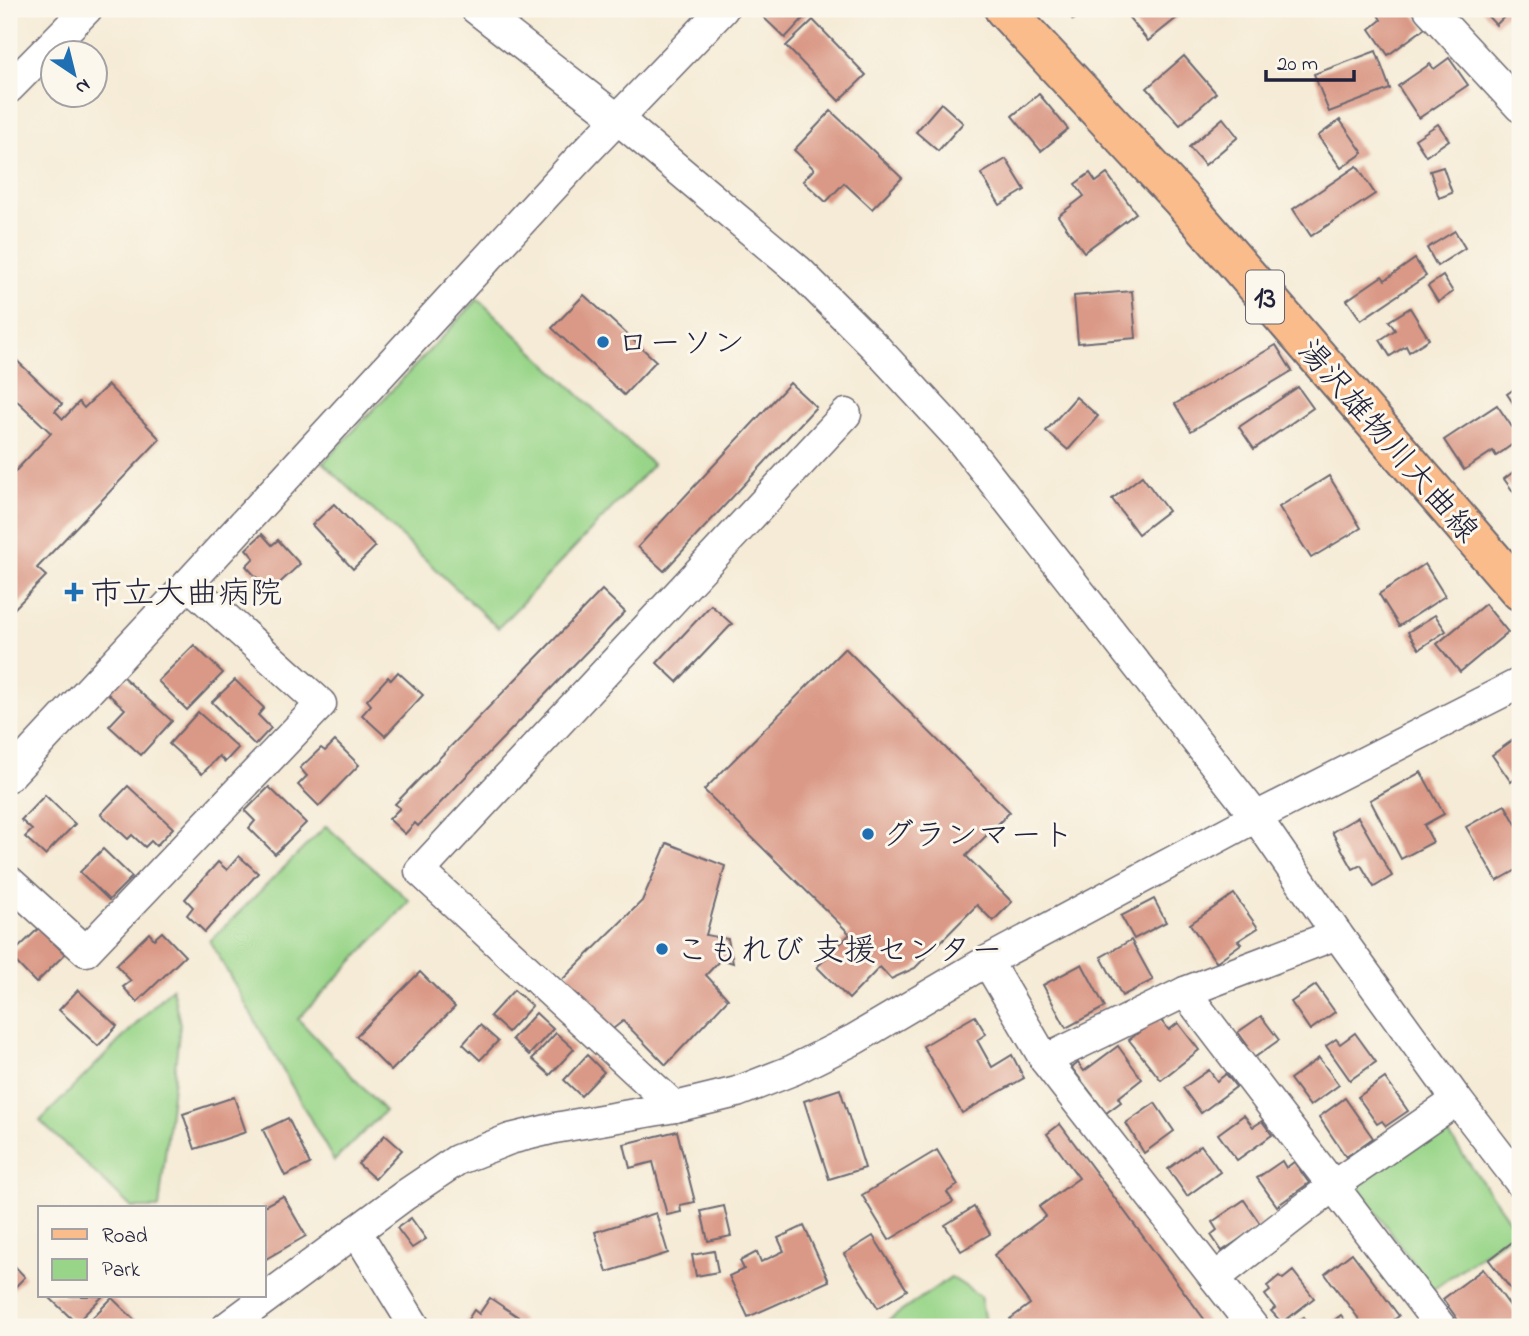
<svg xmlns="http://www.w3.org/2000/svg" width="1529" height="1336" font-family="'Indie Flower','Klee One',sans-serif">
<rect width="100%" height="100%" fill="#fbf7ec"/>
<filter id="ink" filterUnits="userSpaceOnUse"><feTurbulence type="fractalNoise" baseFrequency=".0143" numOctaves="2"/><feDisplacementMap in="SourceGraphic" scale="14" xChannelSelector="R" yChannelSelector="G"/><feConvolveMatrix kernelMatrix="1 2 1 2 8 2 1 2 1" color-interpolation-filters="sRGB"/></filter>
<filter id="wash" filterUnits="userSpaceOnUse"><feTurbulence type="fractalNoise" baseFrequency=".00686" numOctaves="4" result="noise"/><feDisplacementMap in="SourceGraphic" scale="28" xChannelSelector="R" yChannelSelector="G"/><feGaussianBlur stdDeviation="1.57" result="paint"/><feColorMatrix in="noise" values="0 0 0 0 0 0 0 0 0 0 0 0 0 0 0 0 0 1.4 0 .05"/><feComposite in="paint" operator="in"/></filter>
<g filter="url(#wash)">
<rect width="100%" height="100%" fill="#f5ebd6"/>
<g fill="#99d589" stroke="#5e7c62" stroke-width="2">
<path d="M478,299L653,465L498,628L323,463Z"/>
<path d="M326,826L410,901L298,1019L385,1111L334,1161L210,941Z"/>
<path d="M172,988L180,1024L159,1208H132L40,1121Z"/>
<path d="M1440,1122L1516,1230L1432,1290L1355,1183Z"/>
<path d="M951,1277L980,1296L986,1327H879Z"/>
</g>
<g id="blocks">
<g fill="#da9986">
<path d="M764,9H812L785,38L760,14Z"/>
<path d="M1065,9H1088L1073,20Z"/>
<path d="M1132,9H1188L1148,41L1126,14Z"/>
<path d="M1375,9H1410L1425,28L1388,55L1370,29L1381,20Z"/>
<path d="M1481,9H1520V14L1514,19L1509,12L1496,25Z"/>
<path d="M813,20L866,75L839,101L786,46Z"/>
<path d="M1376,51L1390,89L1329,112L1314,74Z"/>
<path d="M1184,56L1216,93L1180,125L1147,88Z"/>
<path d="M1449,58L1468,85L1419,118L1398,86L1430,64L1434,69Z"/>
<path d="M1039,94L1068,129L1041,151L1012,116Z"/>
<path d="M941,103L963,123L938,151L916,132Z"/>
<path d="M831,111L902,178L872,209L844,183L826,202L803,181L814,169L794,150Z"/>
<path d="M1223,118L1238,137L1205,165L1189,147Z"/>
<path d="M1340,120L1363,153L1341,168L1318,136Z"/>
<path d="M1438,124L1449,140L1426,156L1415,139Z"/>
<path d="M1006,159L1025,190L1000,205L981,174Z"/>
<path d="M1357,166L1375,194L1311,236L1293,209Z"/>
<path d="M1443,167L1452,193L1439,198L1430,171Z"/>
<path d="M1090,173L1096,182L1107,174L1136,213L1084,252L1058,216L1084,196L1075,184Z"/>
<path d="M1455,231L1465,248L1437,266L1427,248Z"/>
<path d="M1415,259L1426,276L1361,320L1347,300L1382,276L1385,280Z"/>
<path d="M1443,276L1453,292L1438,302L1428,286Z"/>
<path d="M1132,291L1136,338L1078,343L1074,296Z"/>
<path d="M584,295L656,361L624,395L552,328Z"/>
<path d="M1410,308L1429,339L1409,352L1406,346L1390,356L1380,340L1395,330L1389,321Z"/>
<path d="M1276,345L1292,371L1191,431L1175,404Z"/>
<path d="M9,353L62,404L55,411L63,419L79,402L84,408L108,385L160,439L37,568L46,576L9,614V478L51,433L9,393Z"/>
<path d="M790,383L816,407L664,571L638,547Z"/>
<path d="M1520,385V413L1507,394Z"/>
<path d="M1298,387L1313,408L1254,449L1239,427Z"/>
<path d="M1076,397L1098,416L1068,450L1046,431Z"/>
<path d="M1497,405L1512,427L1517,424L1520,429V439L1496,456L1493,451L1464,470L1444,440Z"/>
<path d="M1520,467V501L1504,479Z"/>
<path d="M1142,476L1168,511L1138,534L1112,499Z"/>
<path d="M1329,476L1361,528L1311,558L1279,507Z"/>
<path d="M334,504L375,547L353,569L312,525Z"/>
<path d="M262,534L272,545L278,540L300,564L270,592L246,566L254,558L246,549Z"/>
<path d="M1425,564L1445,596L1399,626L1379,594Z"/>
<path d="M602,590L625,612L418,826L415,823L405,834L389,819L400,808L395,804Z"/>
<path d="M1485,604L1508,632L1460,672L1437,644Z"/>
<path d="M711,605L732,624L677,682L657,663Z"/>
<path d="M1435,615L1446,631L1419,649L1408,632Z"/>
<path d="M194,645L223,673L187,710L158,681Z"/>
<path d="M845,648L1010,812L966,856L1012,902L993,921L977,905L915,968L891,979L880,967L849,999L817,967L850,934L704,790Z"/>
<path d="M398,672L423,695L385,736L362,715L371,705L367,700L388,677L391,680Z"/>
<path d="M122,676L172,721L141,755L109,726L125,709L107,693Z"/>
<path d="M235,680L264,708L258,715L271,728L255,745L212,702Z"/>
<path d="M198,712L238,748L225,762L219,756L202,774L169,744Z"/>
<path d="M1520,735V775L1511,782L1492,755Z"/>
<path d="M335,741L359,765L319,806L298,785L307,776L300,768L321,748L325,751Z"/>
<path d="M1421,772L1444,814L1424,825L1433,842L1401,859L1370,800Z"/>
<path d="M128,786L173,828L156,846L151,841L145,847L132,835L128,839L101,814Z"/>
<path d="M269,787L306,823L275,854L249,828L255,821L245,811Z"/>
<path d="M45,795L75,824L45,855L25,837L32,830L21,820Z"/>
<path d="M1505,805L1520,831V868L1497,881L1466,827Z"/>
<path d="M1358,817L1392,876L1374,887L1361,865L1353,869L1332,832Z"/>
<path d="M667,843L725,866L706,935L728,939L733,963L721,959L706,975L728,999L666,1065L623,1021L609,1032L561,981L642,901Z"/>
<path d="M103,849L132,877L109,900L80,872Z"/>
<path d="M239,856L258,873L205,932L187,915L193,907L185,899L218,862L227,870Z"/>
<path d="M1234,894L1258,928L1238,941L1241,944L1216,962L1190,924Z"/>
<path d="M1154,899L1166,922L1134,939L1121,916Z"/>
<path d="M39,928L65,954L36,983L10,956Z"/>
<path d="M162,932L185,956L137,1002L123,987L131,981L116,965L149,933L154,939Z"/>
<path d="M1131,940L1153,980L1122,996L1101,957Z"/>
<path d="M1082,964L1105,1007L1066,1028L1043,985Z"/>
<path d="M420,972L455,1007L391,1071L356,1036Z"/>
<path d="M1316,985L1335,1012L1310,1030L1291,1002Z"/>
<path d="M78,990L117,1026L98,1046L59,1010Z"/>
<path d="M514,990L532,1006L508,1032L490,1016Z"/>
<path d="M536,1013L553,1029L529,1055L512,1039Z"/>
<path d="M975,1016L986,1034L977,1040L992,1067L1012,1055L1024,1078L962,1113L923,1046Z"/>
<path d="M1261,1016L1279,1040L1251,1060L1242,1048L1247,1045L1238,1032Z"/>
<path d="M1158,1017L1169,1030L1178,1023L1199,1050L1161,1080L1129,1040Z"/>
<path d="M480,1025L498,1041L480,1060L463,1044Z"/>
<path d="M556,1033L574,1049L550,1075L532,1059Z"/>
<path d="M1355,1033L1376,1062L1350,1080L1326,1046L1336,1039L1340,1044Z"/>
<path d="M1118,1046L1142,1079L1118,1098L1121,1102L1106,1113L1072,1068L1078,1063L1084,1071Z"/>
<path d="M587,1055L604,1072L581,1096L564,1080Z"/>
<path d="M1319,1058L1339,1085L1310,1106L1290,1079Z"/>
<path d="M1209,1070L1217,1081L1226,1074L1236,1087L1201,1113L1183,1088Z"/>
<path d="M1385,1078L1408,1111L1386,1126L1382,1121L1377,1124L1358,1097Z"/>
<path d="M840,1089L865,1168L829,1179L804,1101Z"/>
<path d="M234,1097L246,1132L195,1149L183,1114Z"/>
<path d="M1345,1098L1373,1138L1346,1157L1319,1117Z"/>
<path d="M1155,1103L1174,1131L1144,1153L1126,1123Z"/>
<path d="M1244,1115L1253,1127L1262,1121L1272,1135L1237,1160L1218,1134Z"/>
<path d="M288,1118L310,1164L285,1176L263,1130Z"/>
<path d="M1060,1124L1210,1327H1016L1010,1319L1030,1304L994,1255L1046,1216L1039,1207L1079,1178L1047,1134Z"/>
<path d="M677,1131L695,1202L680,1205L681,1212L667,1215L653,1162L630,1168L624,1144Z"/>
<path d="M385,1135L402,1150L375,1179L358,1164Z"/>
<path d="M1201,1145L1220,1172L1187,1196L1168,1169Z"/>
<path d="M937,1150L958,1185L947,1192L953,1202L889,1240L862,1195Z"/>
<path d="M1282,1161L1286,1168L1294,1162L1309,1183L1277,1206L1257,1178Z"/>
<path d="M283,1196L306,1236L264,1260V1208H260Z"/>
<path d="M1244,1200L1261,1225L1222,1251L1211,1235L1217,1230L1212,1222Z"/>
<path d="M724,1206L731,1236L708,1241L701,1211Z"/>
<path d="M974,1207L990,1234L961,1251L945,1225Z"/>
<path d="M656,1213L668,1253L607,1272L595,1232Z"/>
<path d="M411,1218L426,1239L412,1248L397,1228Z"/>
<path d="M804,1226L829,1281L748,1317L729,1276L744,1269L740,1261L757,1252L761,1262L784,1251L778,1238Z"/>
<path d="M873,1236L907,1290L878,1308L844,1254Z"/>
<path d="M1520,1236V1286L1513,1292L1489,1260Z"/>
<path d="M714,1251L718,1272L696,1276L692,1255Z"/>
<path d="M1352,1253L1399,1316L1384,1327H1365L1325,1274Z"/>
<path d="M9,1260L25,1277L9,1293Z"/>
<path d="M1483,1269L1518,1317L1504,1327H1463L1443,1299Z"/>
<path d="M1293,1271L1314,1298L1282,1323L1271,1311L1275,1308L1265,1295L1270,1291L1267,1286L1279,1276L1283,1279Z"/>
<path d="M48,1296H103L76,1323Z"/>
<path d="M112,1298L142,1327H83Z"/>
<path d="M490,1298L523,1320L518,1327H463L474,1310L479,1314Z"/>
<path d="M1341,1315L1350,1327H1326Z"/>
<path d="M1304,1317L1311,1327H1291Z"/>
</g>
</g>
</g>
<g filter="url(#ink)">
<use href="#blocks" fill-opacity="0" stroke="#6c6871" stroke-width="2"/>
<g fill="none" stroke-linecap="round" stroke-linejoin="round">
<defs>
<g id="minor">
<path d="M476,9L618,119L799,271L876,348L960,439L1256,817L1337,934L1457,1100L1520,1182"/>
<path d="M1429,9L1520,107"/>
<path d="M9,88L87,9"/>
<path d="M9,776L188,584"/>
<path d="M9,881L86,951L321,704L188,584L575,163L723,9"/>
<path d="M987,961L1045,1060L1253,1327"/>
<path d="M1185,992L1441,1327"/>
<path d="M1045,1060L1185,992L1337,934"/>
<path d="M675,1107L420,871L846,414"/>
<path d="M356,1231L415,1327"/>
<path d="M1215,1278L1333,1186L1457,1100"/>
<path d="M227,1327L405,1195L457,1160L510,1139L555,1128L675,1107L737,1092L793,1070L855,1039L987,961L1256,817L1520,683"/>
</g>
<path id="major" d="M1004,9L1182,200L1520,591"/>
</defs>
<use href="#minor" stroke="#6c6871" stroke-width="33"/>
<use href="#major" stroke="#6c6871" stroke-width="42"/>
<path stroke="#6c6871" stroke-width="4.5" stroke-dasharray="2 5" stroke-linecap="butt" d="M9,1326L10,1327"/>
<use href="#minor" stroke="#fff" stroke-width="30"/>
<use href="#major" stroke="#fabc8b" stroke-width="38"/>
</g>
</g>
<g fill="#1f6fb2" stroke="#fbf7ec" stroke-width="2.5">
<circle cx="603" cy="342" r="7"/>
<path d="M70.5 581.5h7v7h7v7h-7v7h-7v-7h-7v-7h7z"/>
<circle cx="868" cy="834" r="7"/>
<circle cx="662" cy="949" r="7"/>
</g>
<g text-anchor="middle" stroke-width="6" stroke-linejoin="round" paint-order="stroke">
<rect fill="#fbf7ec" stroke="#636270" stroke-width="2" x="1246" y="270.5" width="38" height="53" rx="5"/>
<g font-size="30" font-weight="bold" fill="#22223b">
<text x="1265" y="307">13</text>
</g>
<g font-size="32" fill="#22223b" stroke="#fbf7ec" text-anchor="start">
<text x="617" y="353">ローソン</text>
<text x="90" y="603">市立大曲病院</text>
<text x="882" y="845">グランマート</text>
<text x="676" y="960">こもれび 支援センター</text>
</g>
<g font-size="32" fill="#22223b" stroke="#fbf7ec">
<text transform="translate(1389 440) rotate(49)" y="11">湯沢雄物川大曲線</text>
</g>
</g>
<rect width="1529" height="1336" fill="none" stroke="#fbf7ec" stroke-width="35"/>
<rect x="38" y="1206" width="228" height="91" fill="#fbf7ec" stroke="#a4a2a5" stroke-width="2"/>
<rect x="52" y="1229" width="35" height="10" fill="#fabc8b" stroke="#a4a2a5" stroke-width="2"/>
<text x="102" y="1242" font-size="21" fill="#22223b">Road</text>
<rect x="52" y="1259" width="35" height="21" fill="#99d589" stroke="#a4a2a5" stroke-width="2"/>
<text x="102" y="1276" font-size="21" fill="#22223b">Park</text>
<g transform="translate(74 74) rotate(145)"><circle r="33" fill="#fbf7ec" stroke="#a4a2a5" stroke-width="2"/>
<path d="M0-5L12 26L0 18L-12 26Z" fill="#1f6fb2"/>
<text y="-10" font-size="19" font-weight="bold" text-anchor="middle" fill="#22223b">N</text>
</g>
<path d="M1266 70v10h88v-10" fill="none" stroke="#22223b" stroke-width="3.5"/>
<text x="1277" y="70" font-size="21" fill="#22223b" stroke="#fbf7ec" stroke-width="5" paint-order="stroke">20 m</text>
</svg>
